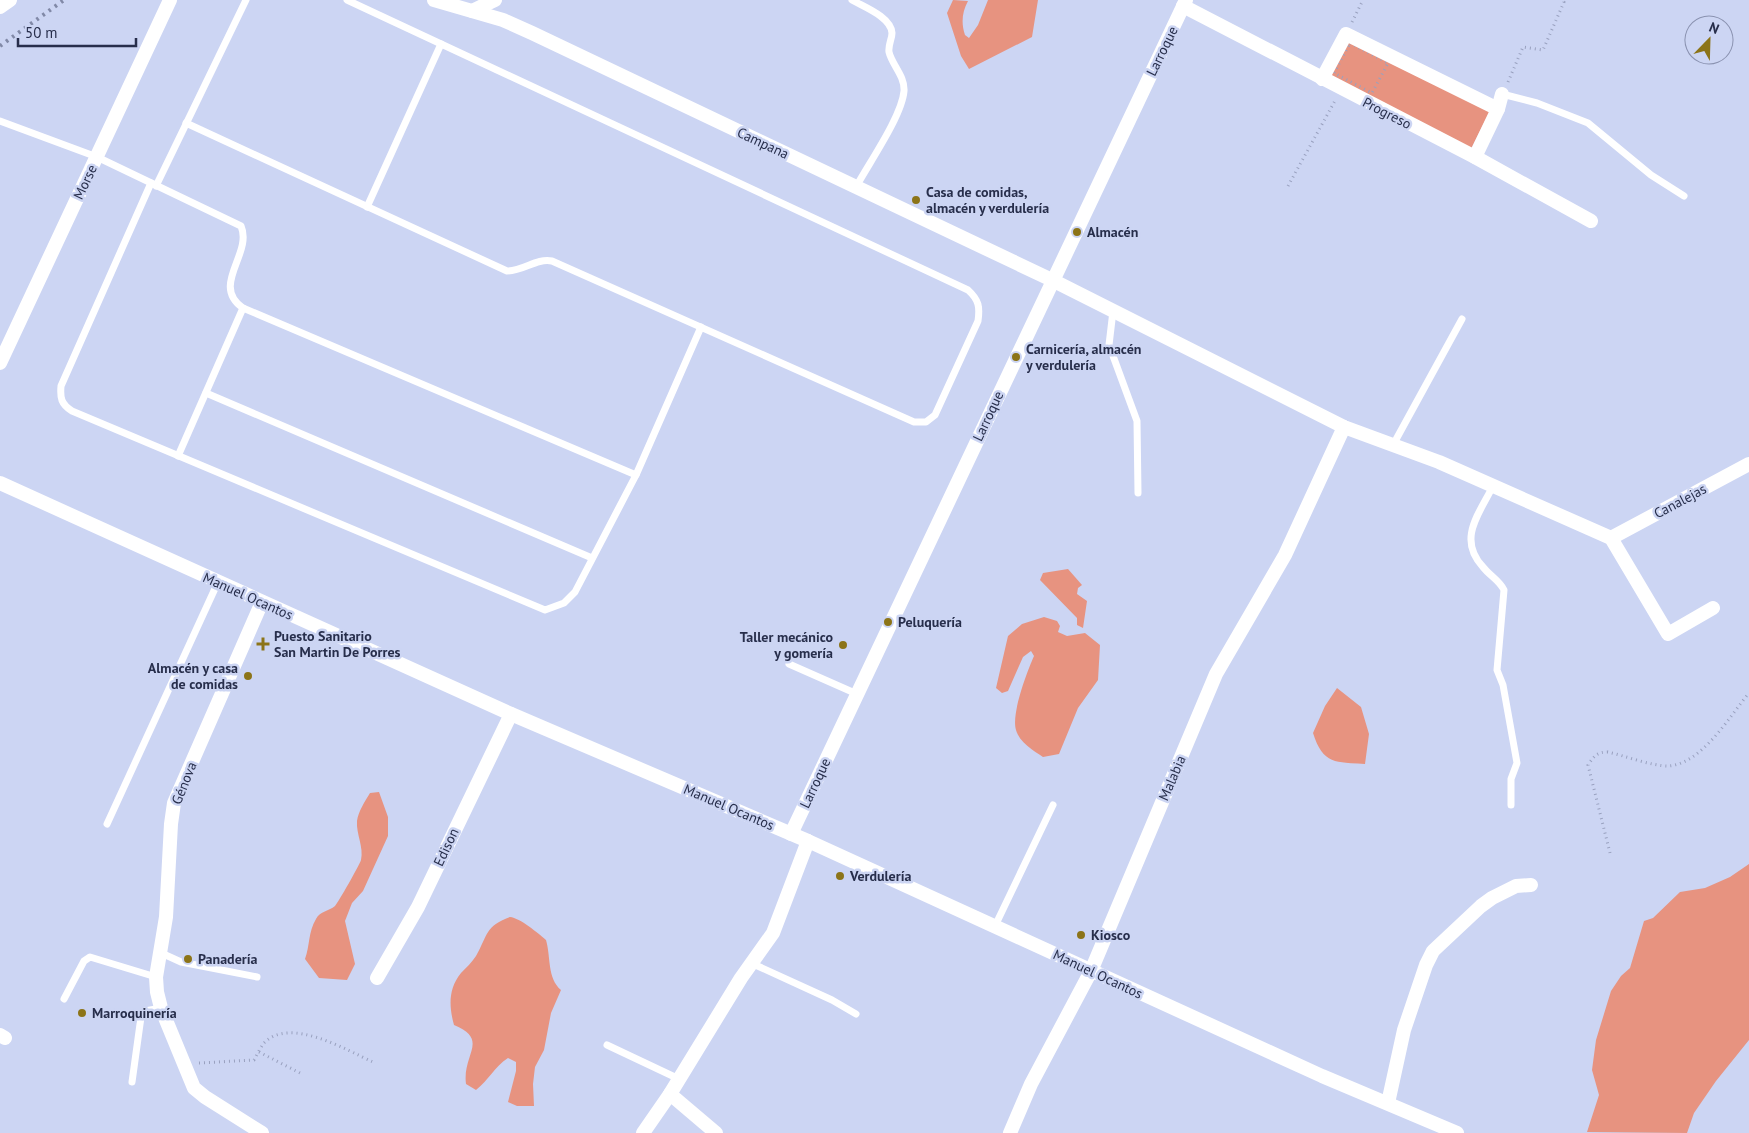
<svg xmlns="http://www.w3.org/2000/svg" width="1749" height="1133" font-family="'PT Sans',sans-serif">
<rect width="100%" height="100%" fill="#ccd5f3"/>
<g fill="#e79380">
<path d="M953,0L968,1C962,12 961,23 965,35L969,38L978,25L988,0H1038L1032,37L969,69L961,56L947,13Z"/>
<path d="M1349,38L1490,111L1471,149L1329,76Z"/>
<path d="M1068,569L1082,585L1078,588L1077,594L1087,601L1083,628L1077,625V618L1040,580L1043,573Z"/>
<path d="M1044,617L1057,621L1060,626L1058,632L1067,636L1085,633L1100,645L1098,680L1078,708L1059,754L1043,757C1034,751 1019,742 1016,730C1011,714 1027,672 1034,656L1031,651L1023,657L1008,691L1002,693L996,688L1008,636L1022,624Z"/>
<path d="M1337,688L1361,707L1369,734L1365,764C1336,762 1323,765 1313,733L1325,706Z"/>
<path d="M379,792L388,817V836L363,891L352,903L345,921L355,964L347,980L319,978L305,959C310,946 308,932 316,919C320,911 329,911 335,906C338,903 360,864 361,860C364,847 356,834 357,821C358,812 365,801 370,793Z"/>
<path d="M1749,864V1040L1716,1081L1694,1113L1687,1133L1587,1132L1599,1095L1592,1070L1596,1040L1611,991L1621,976L1630,968L1644,921L1653,918L1680,892L1705,888L1730,877Z"/>
<path d="M510,917C520,918 538,933 546,940C551,957 547,978 561,990L551,1013L544,1050L535,1067L533,1084L534,1106H517L508,1102L516,1071V1062L508,1058C494,1067 489,1080 476,1090L466,1084C462,1054 490,1040 454,1025C449,1007 448,989 461,973C466,968 472,962 476,956C488,935 485,926 510,917Z"/>
</g>
<g fill="none" stroke-linecap="round" stroke-linejoin="round">
<g stroke="#99a1bf" stroke-width="3" stroke-dasharray="1 4" stroke-linecap="butt">
<path d="M1352,22L1363,0"/>
<path d="M1350,43L1388,63L1372,93L1334,73Z"/>
<path d="M1508,82L1523,47L1543,50L1564,2L1562,0"/>
<path d="M1288,186L1336,99"/>
<path d="M1610,853L1588,765C1594,756 1597,752 1608,752C1625,756 1652,766 1668,766C1702,764 1729,717 1749,693"/>
<path d="M259,1052L302,1074"/>
<path d="M199,1063L254,1060C257,1055 260,1048 264,1043C290,1016 346,1050 373,1062"/>
</g>
<g stroke="#fff" stroke-width="7">
<path d="M852,0C864,7 891,17 892,33C892,39 888,45 889,52C892,65 905,76 904,91C902,116 869,163 856,187"/>
<path d="M1502,94L1537,103L1588,123L1651,175L1684,196"/>
<path d="M0,121L97,157L241,226C253,254 210,285 243,308L636,475"/>
<path d="M186,123L507,271C524,271 536,258 552,261L914,422H926L935,415L978,321C980,307 979,300 968,290L347,0"/>
<path d="M151,183L61,386C60,398 61,404 72,411L545,610L564,603L575,592L636,475L701,327"/>
<path d="M156,186L246,0"/>
<path d="M367,207L441,44"/>
<path d="M1113,311L1109,345L1137,421L1138,493"/>
<path d="M206,393L592,558"/>
<path d="M1393,445L1462,319"/>
<path d="M178,456L243,308"/>
<path d="M1493,486C1479,514 1457,539 1483,567C1490,576 1499,580 1504,590L1497,670L1503,685L1517,763L1511,779V805"/>
<path d="M789,664L857,694"/>
<path d="M107,824L218,582"/>
<path d="M995,926L1053,805"/>
<path d="M159,952L181,962L257,977"/>
<path d="M751,963L832,1000L856,1014"/>
<path d="M64,999L84,961L90,957L156,977"/>
<path d="M607,1045L679,1079"/>
<path d="M132,1082L141,1017L145,1011L161,1008"/>
</g>
<g stroke="#fff" stroke-width="14">
<path d="M434,0L503,20L532,33L1052,280L1344,427L1439,462L1611,538L1668,634L1713,608"/>
<path d="M1183,6L1475,157L1591,221"/>
<path d="M0,7L10,0"/>
<path d="M472,11L495,0"/>
<path d="M1322,79L1346,34L1498,109"/>
<path d="M1475,157L1498,109L1502,94"/>
<path d="M0,363L170,0"/>
<path d="M0,483L511,714L808,841L1322,1076L1457,1133"/>
<path d="M1611,538L1749,464"/>
<path d="M791,834L1186,0"/>
<path d="M377,978L418,907L511,714"/>
<path d="M0,1035L5,1038"/>
<path d="M670,1094L716,1133"/>
<path d="M1388,1103L1404,1030L1426,965L1433,951L1481,906L1492,898L1516,886L1531,885"/>
<path d="M262,1133L205,1097L194,1088L161,1008L157,992L156,977L166,917L171,824L174,803L262,602"/>
<path d="M643,1133L670,1094L741,978L773,933L808,841"/>
<path d="M1010,1133L1031,1084L1091,971L1216,674L1285,555L1344,427"/>
</g>
<path stroke="#8189a7" stroke-width="4" stroke-dasharray="2.5 5" stroke-linecap="butt" d="M0,46L64,0"/>
</g>
<g fill="#8c7418" stroke="#ccd5f3" stroke-width="2">
<circle cx="916" cy="200" r="5"/>
<circle cx="1077" cy="232" r="5"/>
<circle cx="1016" cy="357" r="5"/>
<circle cx="888" cy="622" r="5"/>
<path d="M260.5 636.5h5v5h5v5h-5v5h-5v-5h-5v-5h5z"/>
<circle cx="843" cy="645" r="5"/>
<circle cx="248" cy="676" r="5"/>
<circle cx="840" cy="876" r="5"/>
<circle cx="1081" cy="935" r="5"/>
<circle cx="188" cy="959" r="5"/>
<circle cx="82" cy="1013" r="5"/>
</g>
<g text-anchor="middle" stroke-width="5" stroke-linejoin="round" paint-order="stroke">
<g font-size="14" fill="#272e4b" stroke="#ccd5f3">
<text transform="translate(1162 51) rotate(-64)" y="5">Larroque</text>
<text transform="translate(1387 113) rotate(27)" y="5">Progreso</text>
<text transform="translate(763 143) rotate(25)" y="5">Campana</text>
<text transform="translate(85 182) rotate(-65)" y="5">Morse</text>
<text transform="translate(988 416) rotate(-65)" y="5">Larroque</text>
<text transform="translate(1680 501) rotate(-28)" y="5">Canalejas</text>
<text transform="translate(248 596) rotate(24)" y="5">Manuel Ocantos</text>
<text transform="translate(1172 778) rotate(-67)" y="5">Malabia</text>
<text transform="translate(184 783) rotate(-68)" y="5">Génova</text>
<text transform="translate(815 783) rotate(-65)" y="5">Larroque</text>
<text transform="translate(729 807) rotate(23)" y="5">Manuel Ocantos</text>
<text transform="translate(446 847) rotate(-65)" y="5">Edison</text>
<text transform="translate(1098 974) rotate(25)" y="5">Manuel Ocantos</text>
</g>
<g font-size="14" font-weight="bold" fill="#272e4b" stroke="#ccd5f3" text-anchor="start">
<text x="926" y="197">Casa de comidas,<tspan x="926" dy="16">almacén y verdulería</tspan></text>
<text x="1087" y="237">Almacén</text>
<text x="1026" y="354">Carnicería, almacén<tspan x="1026" dy="16">y verdulería</tspan></text>
<text x="898" y="627">Peluquería</text>
<text x="274" y="641">Puesto Sanitario<tspan x="274" dy="16">San Martin De Porres</tspan></text>
<text x="833" y="642" text-anchor="end">Taller mecánico<tspan x="833" dy="16">y gomería</tspan></text>
<text x="238" y="673" text-anchor="end">Almacén y casa<tspan x="238" dy="16">de comidas</tspan></text>
<text x="850" y="881">Verdulería</text>
<text x="1091" y="940">Kiosco</text>
<text x="198" y="964">Panadería</text>
<text x="92" y="1018">Marroquinería</text>
</g>
</g>
<g transform="translate(1709 40) rotate(23)"><circle r="24" fill="#ccd5f3" stroke="#8a92b0"/>
<path d="M0-4L9 19L0 12L-9 19Z" fill="#8c7418"/>
<text y="-8" font-size="14" font-weight="bold" text-anchor="middle" fill="#272e4b">N</text>
</g>
<path d="M18 38v8h118v-8" fill="none" stroke="#272e4b" stroke-width="2.5"/>
<text x="25" y="38" font-size="15" fill="#272e4b" stroke="#ccd5f3" stroke-width="4" paint-order="stroke">50 m</text>
</svg>
